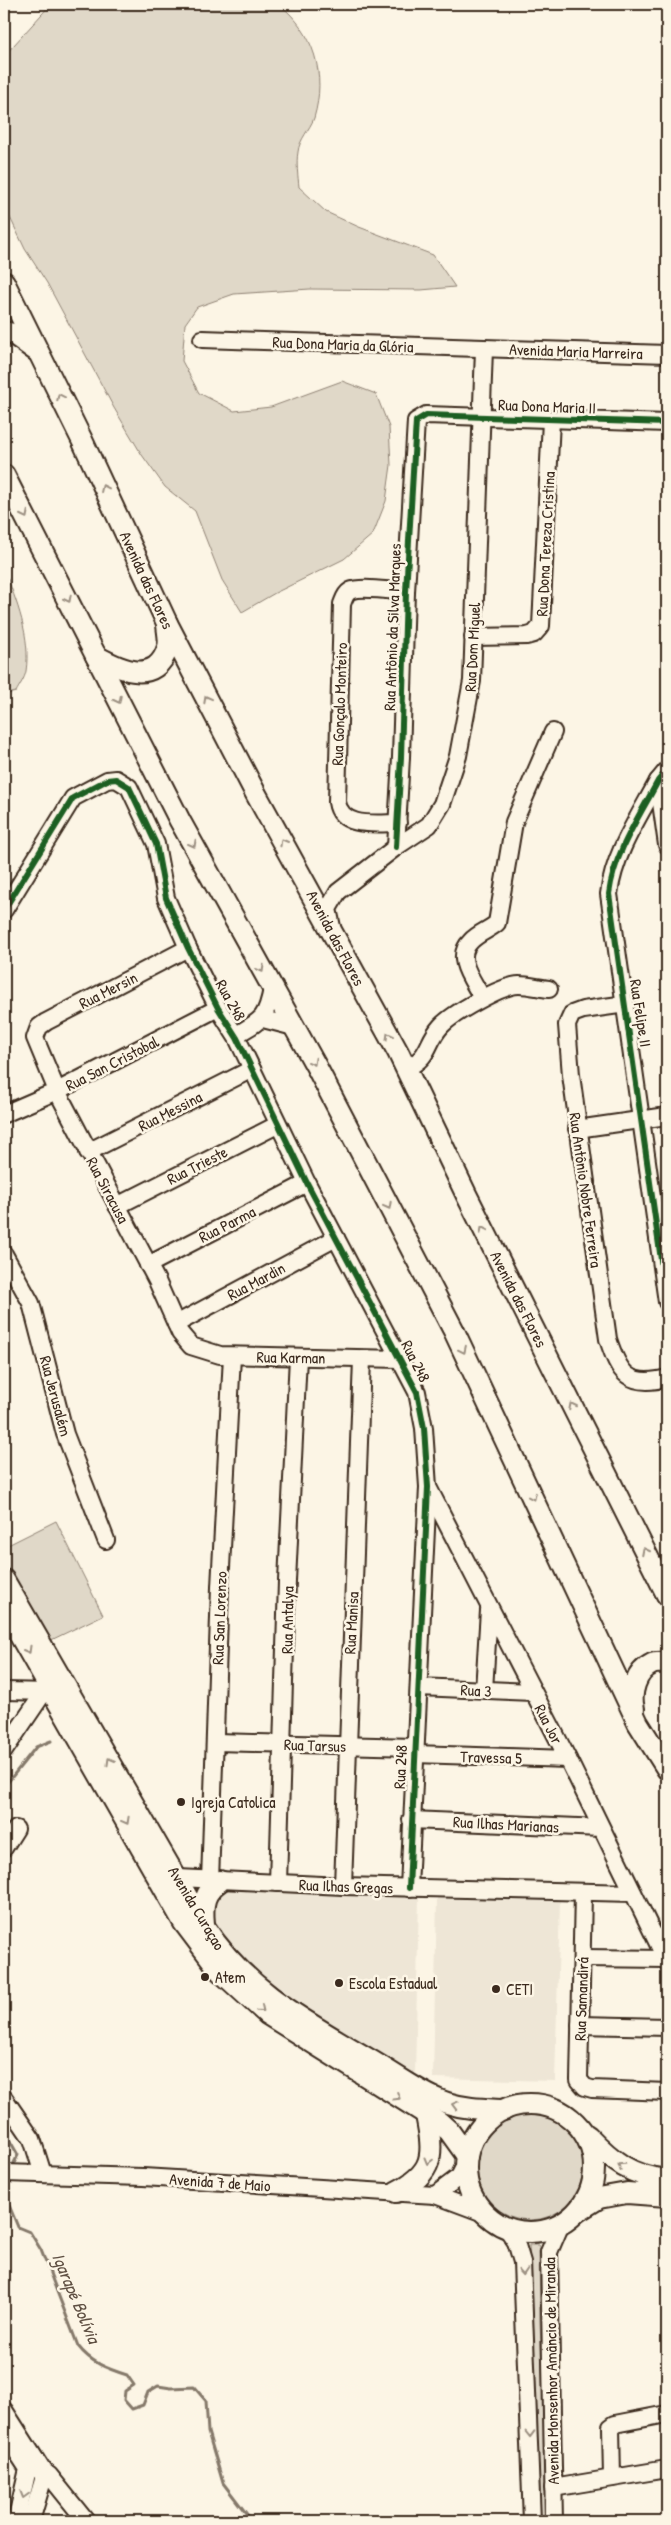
<svg xmlns="http://www.w3.org/2000/svg" width="671" height="2525" font-family="'Patrick Hand',sans-serif">
<rect width="100%" height="100%" fill="#fcf5e5"/>
<filter id="ink" filterUnits="userSpaceOnUse"><feTurbulence type="fractalNoise" baseFrequency=".02" numOctaves="2"/><feDisplacementMap in="SourceGraphic" scale="10" xChannelSelector="R" yChannelSelector="G"/><feConvolveMatrix kernelMatrix="1 2 1 2 8 2 1 2 1" color-interpolation-filters="sRGB"/></filter>
<g filter="url(#ink)">
<g fill="#eee6d6">
<path d="M215,1890L419,1896L415,2076L320,2016L315,2023L268,1989L211,1924Z"/>
<path d="M437,1898L560,1901L555,2081L433,2078Z"/>
</g>
<g fill="#e0d8c8" stroke="#8e8173">
<path d="M51,4H279C314,32 327,74 314,118C310,129 299,140 298,152C296,163 298,176 299,187L326,212L359,227L433,255L455,287L421,290L310,289L234,294L197,307L185,324L182,361L199,393L234,411L271,407L342,381L376,394L389,427L391,465L386,501L373,534L344,559L275,593L242,612L222,580L195,511L165,487L142,455L114,408L47,283L25,249L4,205V56Z"/>
<path d="M4,570C17,601 31,638 26,671C25,678 19,686 16,692L4,695Z"/>
<path d="M56,1521L103,1615L45,1643L4,1561V1547Z"/>
<circle cx="530" cy="2167" r="53"/>
<path d="M529,2245H539L540,2322L548,2521H539Z"/>
</g>
<g fill="none" stroke-linecap="round" stroke-linejoin="round">
<g stroke="#85796b" stroke-width="3">
<path d="M4,1787L36,1747L51,1741"/>
<path d="M4,2136L10,2141L18,2155L12,2167"/>
<path d="M4,2193L18,2227L30,2232L41,2250L78,2346C91,2363 108,2369 127,2375L134,2385L125,2391L124,2400L132,2409L143,2405L148,2392L158,2386L171,2388L194,2387L206,2401L208,2432L223,2483L252,2521"/>
</g>
<defs>
<g id="minor">
<path d="M202,339L667,354"/>
<path d="M473,637L527,636L534,634L541,626L551,420"/>
<path d="M667,770L658,781C639,817 614,853 609,894L667,1302"/>
<path d="M658,781L667,845"/>
<path d="M398,823C377,823 341,829 337,802L342,604C344,599 345,594 350,591C360,586 393,591 406,592"/>
<path d="M396,847L401,757L406,592L416,421L426,415L667,423"/>
<path d="M4,910L73,798L107,780L116,779L129,787L156,844L166,898L188,948L218,1008L237,1038L307,1183L417,1392L424,1428L428,1487L409,1888"/>
<path d="M332,927L328,909L338,892L396,847L429,825L442,804L458,756L472,681L484,349"/>
<path d="M188,948L46,1022L39,1027L35,1038L57,1091L157,1281L180,1333L191,1346L220,1355L400,1359"/>
<path d="M482,998C474,981 453,958 471,941C478,933 489,930 497,923L514,822L553,732"/>
<path d="M626,1004L583,1010L572,1014L567,1025L571,1075L608,1339C619,1373 628,1388 667,1378"/>
<path d="M263,1019L294,1027"/>
<path d="M236,1035C261,1020 266,1020 272,989"/>
<path d="M406,1069C432,1055 425,1044 441,1026C452,1014 502,985 519,985C529,985 539,988 549,989"/>
<path d="M4,1114L57,1091L218,1008"/>
<path d="M577,1129L667,1116"/>
<path d="M88,1152L252,1069"/>
<path d="M117,1206L277,1125"/>
<path d="M4,1254L31,1303L65,1434L106,1540"/>
<path d="M148,1265L307,1183"/>
<path d="M176,1324L336,1238"/>
<path d="M429,1489L568,1759L667,1962"/>
<path d="M419,1687L533,1692"/>
<path d="M484,1690L489,1610"/>
<path d="M4,1691L51,1692"/>
<path d="M216,1742L415,1747"/>
<path d="M4,1751L44,1692"/>
<path d="M414,1754L568,1759"/>
<path d="M411,1820L601,1828"/>
<path d="M4,1848L16,1829"/>
<path d="M178,1878L343,1886L633,1893"/>
<path d="M210,1881L220,1587L232,1356"/>
<path d="M278,1883L287,1581L298,1357"/>
<path d="M343,1886L362,1359"/>
<path d="M583,1893L579,2080L585,2087L592,2089L667,2092"/>
<path d="M583,1958L667,1959"/>
<path d="M580,2025L667,2027"/>
<path d="M4,2098L32,2139L43,2174"/>
<path d="M4,2173L143,2177L435,2195L486,2214"/>
<path d="M435,2195L459,2177L466,2163"/>
<path d="M506,2227L516,2242L522,2262L532,2521"/>
<path d="M4,2410L43,2471V2480L31,2521"/>
<path d="M4,2432L28,2469L16,2521"/>
<path d="M38,2470L49,2475L86,2521"/>
<path d="M612,2478L611,2427L615,2424L667,2414"/>
<path d="M553,2488L667,2469"/>
<path d="M554,2521L549,2252L561,2224"/>
</g>
<g id="major">
<path d="M4,282L82,440L167,623L256,794L398,1052L466,1194L667,1595"/>
<path d="M4,332L13,334L35,350"/>
<path d="M4,475L180,821L316,1066L454,1331L638,1723L667,1769"/>
<path d="M96,656C121,670 156,686 168,647C170,640 167,630 167,623"/>
<path d="M4,1580L204,1926C246,1992 312,2025 377,2064C399,2077 423,2095 447,2103C466,2109 484,2109 504,2110"/>
<path d="M11,1620L184,1923L221,1972L267,2014L439,2122L449,2131L467,2156"/>
<path d="M634,1709C630,1694 635,1672 652,1664C656,1662 663,1663 667,1663"/>
<path d="M204,1924C202,1904 204,1892 220,1881"/>
<circle cx="530" cy="2168" r="64"/>
<path d="M588,2136C613,2162 631,2176 667,2180"/>
<path d="M396,2192C435,2172 434,2155 426,2115"/>
<path d="M578,2211L599,2198L627,2193L667,2196"/>
</g>
</defs>
<use href="#minor" stroke="#3b2a1e" stroke-width="20"/>
<use href="#major" stroke="#3b2a1e" stroke-width="24"/>
<use href="#minor" stroke="#fcf5e5" stroke-width="16"/>
<use href="#major" stroke="#fcf5e5" stroke-width="20"/>
<defs>
<g id="cycleway">
<path d="M667,770L658,781C639,817 614,853 609,894L667,1302"/>
<path d="M396,847L401,757L406,592L416,421L426,415L667,423"/>
<path d="M4,910L73,798L107,780L116,779L129,787L156,844L166,898L188,948L218,1008L237,1038L307,1183L417,1392L424,1428L428,1487L409,1888"/>
</g>
</defs>
<use href="#cycleway" stroke="#fcf5e5" stroke-width="9"/>
<use href="#cycleway" stroke="#1b5e20" stroke-width="6"/>
</g>
<defs><path id="oneway-chevron" d="M-2-3.5L2.5 0L-2 3.5" fill="none" stroke-width="1.6" stroke-linecap="round" stroke-linejoin="round" transform="scale(1.25)"/></defs>
<g stroke="#9c9082">
<use href="#oneway-chevron" transform="translate(60 397) rotate(-116)"/>
<use href="#oneway-chevron" transform="translate(104 488) rotate(-115)"/>
<use href="#oneway-chevron" transform="translate(25 515) rotate(63)"/>
<use href="#oneway-chevron" transform="translate(68 599) rotate(63)"/>
<use href="#oneway-chevron" transform="translate(207 699) rotate(-118)"/>
<use href="#oneway-chevron" transform="translate(118 700) rotate(63)"/>
<use href="#oneway-chevron" transform="translate(283 842) rotate(-120)"/>
<use href="#oneway-chevron" transform="translate(193 844) rotate(61)"/>
<use href="#oneway-chevron" transform="translate(261 969) rotate(61)"/>
<use href="#oneway-chevron" transform="translate(389 1036) rotate(-119)"/>
<use href="#oneway-chevron" transform="translate(313 1062) rotate(61)"/>
<use href="#oneway-chevron" transform="translate(388 1206) rotate(62)"/>
<use href="#oneway-chevron" transform="translate(483 1230) rotate(-117)"/>
<use href="#oneway-chevron" transform="translate(463 1350) rotate(64)"/>
<use href="#oneway-chevron" transform="translate(572 1406) rotate(-117)"/>
<use href="#oneway-chevron" transform="translate(533 1497) rotate(65)"/>
<use href="#oneway-chevron" transform="translate(645 1551) rotate(-117)"/>
<use href="#oneway-chevron" transform="translate(28 1650) rotate(60)"/>
<use href="#oneway-chevron" transform="translate(110 1761) rotate(-120)"/>
<use href="#oneway-chevron" transform="translate(126 1821) rotate(61)"/>
<use href="#oneway-chevron" transform="translate(261 2009) rotate(39)"/>
<use href="#oneway-chevron" transform="translate(397 2097) rotate(32)"/>
<use href="#oneway-chevron" transform="translate(455 2105) rotate(-165)"/>
<use href="#oneway-chevron" transform="translate(428 2161) rotate(105)"/>
<use href="#oneway-chevron" transform="translate(621 2166) rotate(-146)"/>
<use href="#oneway-chevron" transform="translate(523 2272) rotate(86)"/>
<use href="#oneway-chevron" transform="translate(530 2434) rotate(89)"/>
<use href="#oneway-chevron" transform="translate(24 2495) rotate(106)"/>
</g>
</g>
<g fill="#3b2a1e" stroke="#fcf5e5" stroke-width="2">
<circle cx="181" cy="1802" r="5"/>
<circle cx="205" cy="1977" r="5"/>
<circle cx="339" cy="1983" r="5"/>
<circle cx="496" cy="1989" r="5"/>
</g>
<g text-anchor="middle" stroke-width="5" stroke-linejoin="round" paint-order="stroke">
<g font-size="16" fill="#3b2a1e" stroke="#fcf5e5">
<text transform="translate(343 344) rotate(2)" y="6">Rua Dona Maria da Glória</text>
<text transform="translate(576 351) rotate(2)" y="6">Avenida Maria Marreira</text>
<text transform="translate(547 406) rotate(2)" y="6">Rua Dona Maria II</text>
<text transform="translate(545 544) rotate(-87)" y="6">Rua Dona Tereza Cristina</text>
<text transform="translate(147 580) rotate(65)" y="6">Avenida das Flores</text>
<text transform="translate(392 627) rotate(-88)" y="6">Rua Antônio da Silva Marques</text>
<text transform="translate(472 647) rotate(-87)" y="6">Rua Dom Miguel</text>
<text transform="translate(339 704) rotate(-88)" y="6">Rua Gonçalo Monteiro</text>
<text transform="translate(336 938) rotate(62)" y="6">Avenida das Flores</text>
<text transform="translate(108 990) rotate(-27)" y="6">Rua Mersin</text>
<text transform="translate(231 1000) rotate(61)" y="6">Rua 248</text>
<text transform="translate(641 1013) rotate(81)" y="6">Rua Felipe II</text>
<text transform="translate(112 1063) rotate(-27)" y="6">Rua San Cristobal</text>
<text transform="translate(170 1111) rotate(-27)" y="6">Rua Messina</text>
<text transform="translate(197 1165) rotate(-27)" y="6">Rua Trieste</text>
<text transform="translate(108 1190) rotate(62)" y="6">Rua Siracusa</text>
<text transform="translate(586 1190) rotate(82)" y="6">Rua Antônio Nobre Ferreira</text>
<text transform="translate(227 1224) rotate(-27)" y="6">Rua Parma</text>
<text transform="translate(256 1281) rotate(-28)" y="6">Rua Mardin</text>
<text transform="translate(519 1299) rotate(63)" y="6">Avenida das Flores</text>
<text transform="translate(291 1357) rotate(1)" y="6">Rua Karman</text>
<text transform="translate(416 1361) rotate(63)" y="6">Rua 248</text>
<text transform="translate(56 1396) rotate(75)" y="6">Rua Jerusalém</text>
<text transform="translate(219 1618) rotate(-88)" y="6">Rua San Lorenzo</text>
<text transform="translate(287 1620) rotate(-89)" y="6">Rua Antalya</text>
<text transform="translate(351 1623) rotate(-87)" y="6">Rua Manisa</text>
<text transform="translate(476 1690) rotate(3)" y="6">Rua 3</text>
<text transform="translate(549 1724) rotate(63)" y="6">Rua Jor</text>
<text transform="translate(315 1745) rotate(2)" y="6">Rua Tarsus</text>
<text transform="translate(491 1757) rotate(2)" y="6">Travessa 5</text>
<text transform="translate(400 1767) rotate(-87)" y="6">Rua 248</text>
<text transform="translate(506 1824) rotate(3)" y="6">Rua Ilhas Marianas</text>
<text transform="translate(346 1886) rotate(2)" y="6">Rua Ilhas Gregas</text>
<text transform="translate(197 1908) rotate(59)" y="6">Avenida Curaçao</text>
<text transform="translate(581 1999) rotate(-88)" y="6">Rua Samandirá</text>
<text transform="translate(220 2182) rotate(4)" y="6">Avenida 7 de Maio</text>
<text transform="translate(551 2371) rotate(-91)" y="6">Avenida Monsenhor Amâncio de Miranda</text>
</g>
<g font-size="16" fill="#3b2a1e" stroke="#fcf5e5" text-anchor="start">
<text x="191" y="1808">Igreja Catolica</text>
<text x="215" y="1983">Atem</text>
<text x="349" y="1989">Escola Estadual</text>
<text x="506" y="1995">CETI</text>
</g>
<g font-size="18" font-style="italic" fill="#605144" stroke="#fcf5e5">
<text transform="translate(76 2298) rotate(67)" y="6">Igarapé Bolívia</text>
</g>
</g>
<rect width="671" height="2525" fill="none" stroke="#fcf5e5" stroke-width="20"/>
<rect x="10" y="10" width="651" height="2505" fill="none" stroke="#3b2a1e" stroke-width="2" filter="url(#ink)"/>
</svg>
